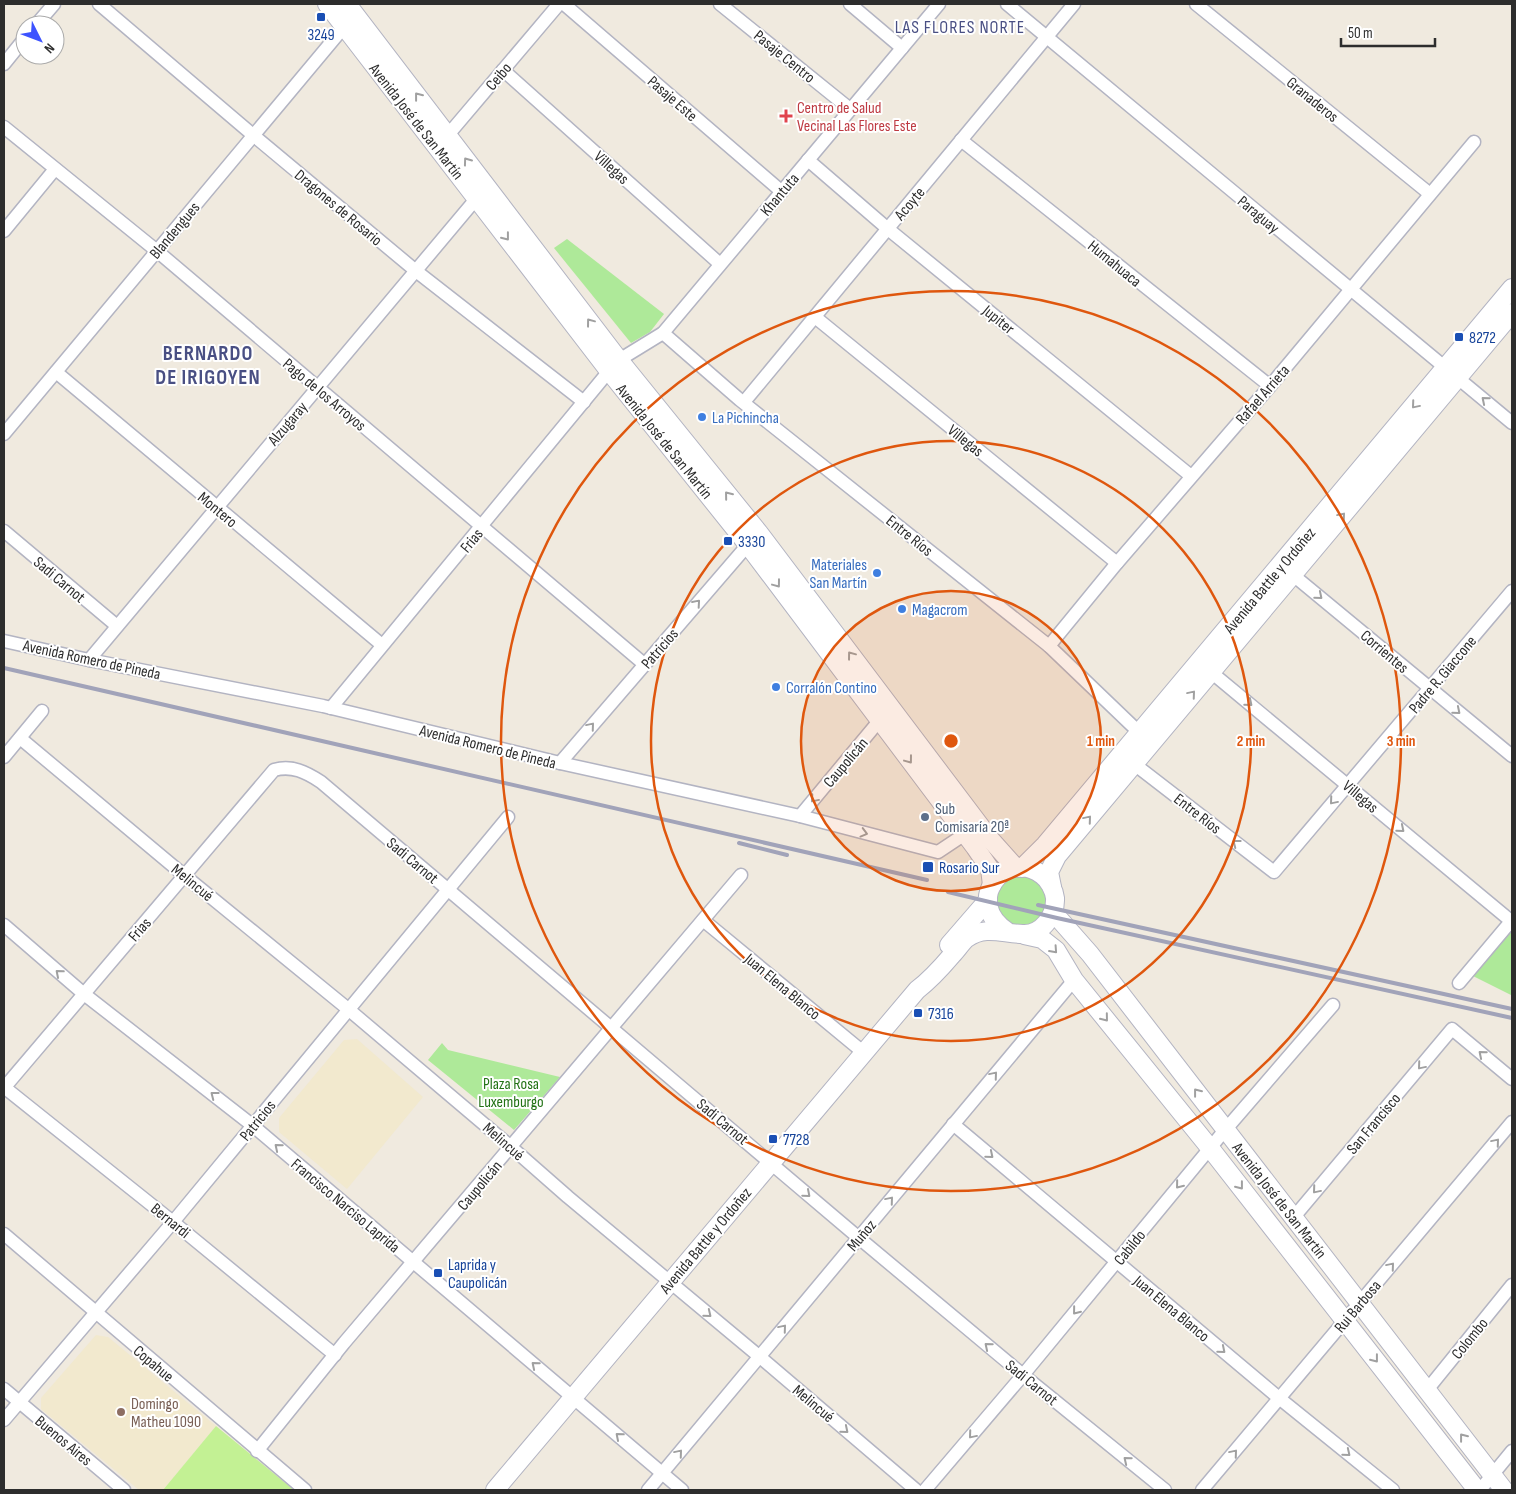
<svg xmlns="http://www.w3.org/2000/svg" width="1516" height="1494" font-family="'Sofia Sans Condensed',sans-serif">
<rect width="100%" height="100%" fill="#f0eadf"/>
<g fill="#f2e9ce">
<path d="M357,1039L423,1097L347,1189L279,1132V1118L344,1040Z"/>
<path d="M96,1335L108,1337L216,1426L163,1490H139L41,1409V1398Z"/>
</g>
<g fill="#aee999">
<path d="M567,239L664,314L650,332L631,343L554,248Z"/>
<path d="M1002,874L1045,877L1052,916L1008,932L988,900Z"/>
<path d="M1512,927V993L1511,995L1471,975Z"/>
<path d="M442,1043L448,1050L560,1077L514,1130L428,1060Z"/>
</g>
<path fill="#c3f194" d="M216,1426L294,1490H163Z"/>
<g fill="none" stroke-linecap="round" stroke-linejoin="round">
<defs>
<g id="street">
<path d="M99,4L253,135L416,271L584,402"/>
<path d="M564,4L781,191"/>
<path d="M720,4L850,109"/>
<path d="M850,4L902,48"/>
<path d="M1007,4L1512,423"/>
<path d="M1196,4L1430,194"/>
<path d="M36,25L54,4"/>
<path d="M4,64L25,38"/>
<path d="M503,70L720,264"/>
<path d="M4,127L157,251L644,664"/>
<path d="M961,140L1270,386"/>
<path d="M442,142L559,4"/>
<path d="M808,160L888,229L1191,476"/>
<path d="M4,231L55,169"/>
<path d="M815,317L1117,563"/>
<path d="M663,333L740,400L1049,646L1145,738"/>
<path d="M56,372L382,645"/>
<path d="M744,402L1074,4"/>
<path d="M4,434L344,27"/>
<path d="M4,531L117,626"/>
<path d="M1287,570L1512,756"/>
<path d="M4,641L89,660L323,706L560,763L800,816L938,852L965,834"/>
<path d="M1049,646L1117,563L1270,386L1474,142"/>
<path d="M89,660L481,193"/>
<path d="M1211,672L1511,921"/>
<path d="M331,708L609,371L619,360L663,333L939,4"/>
<path d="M20,738L185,876L348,1009L511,1147L568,1197L760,1357L916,1490"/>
<path d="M4,757L42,711"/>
<path d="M1129,760L1274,872L1512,591"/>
<path d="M560,763L752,540"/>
<path d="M800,816L884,715"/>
<path d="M703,920L863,1052"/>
<path d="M4,925L84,994L252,1125L682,1490"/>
<path d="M1459,983L1512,920"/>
<path d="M4,1087L173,1222L335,1355"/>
<path d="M4,1088L274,770C292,765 306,772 321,782L859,1238L1023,1375L1165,1490"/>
<path d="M953,1124L1279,1398L1393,1490"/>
<path d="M1294,1217L1452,1029L1512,1079"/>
<path d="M4,1234L305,1490"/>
<path d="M4,1389L124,1490"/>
<path d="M1427,1390L1512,1285"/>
<path d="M4,1420L173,1222L508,817"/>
<path d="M257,1451L344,1343L741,875"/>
<path d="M648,1490L1074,980"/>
<path d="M925,1490L1023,1375L1220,1136L1333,1005"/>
<path d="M1202,1490L1512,1122"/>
<path d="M1480,1490L1512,1451"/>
</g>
<g id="secondary">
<path d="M327,4L609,371L748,545L975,847L990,869L992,885"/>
<path d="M347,4L619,360L759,533L990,839L1016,868"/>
<path d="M1022,868L1045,845L1512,288"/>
<path d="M1052,887L1049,872L1057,856L1512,313"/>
<path d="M1053,912L1090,954L1504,1490"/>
<path d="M1024,935L1042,939L1056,950L1074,980L1210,1148L1477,1490"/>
<path d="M949,945L988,900"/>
<path d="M495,1490L917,990C930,980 941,968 952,955C957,950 962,942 967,938C986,925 1003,934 1023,934C1041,935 1056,916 1055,898C1054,890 1049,880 1042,875C1004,847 962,903 1008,932"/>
</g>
</defs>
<use href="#street" stroke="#b3b4c2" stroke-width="15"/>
<use href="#secondary" stroke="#b3b4c2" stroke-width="20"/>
<use href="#street" stroke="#fff" stroke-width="12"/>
<use href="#secondary" stroke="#fff" stroke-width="18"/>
<g stroke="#a1a3b9" stroke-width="4">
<path d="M4,668L927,880"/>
<path d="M739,843L787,855"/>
<path d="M948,892L1057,918L1512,1018"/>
<path d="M1038,905L1512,1009"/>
</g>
</g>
<defs><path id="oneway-chevron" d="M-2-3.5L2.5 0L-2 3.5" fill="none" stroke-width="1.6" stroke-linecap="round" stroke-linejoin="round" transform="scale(1.25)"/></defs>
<g stroke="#a0a0a0">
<use href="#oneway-chevron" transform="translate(418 96) rotate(-128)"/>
<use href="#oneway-chevron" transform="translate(467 161) rotate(-126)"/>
<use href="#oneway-chevron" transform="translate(506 237) rotate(52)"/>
<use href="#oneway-chevron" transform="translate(590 322) rotate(-127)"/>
<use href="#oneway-chevron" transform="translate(1485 400) rotate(-140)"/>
<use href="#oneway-chevron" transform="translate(1415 405) rotate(130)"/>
<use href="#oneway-chevron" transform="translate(728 495) rotate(-129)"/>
<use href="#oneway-chevron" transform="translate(1342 516) rotate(-50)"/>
<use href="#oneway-chevron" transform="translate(777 584) rotate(53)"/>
<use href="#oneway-chevron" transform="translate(1319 596) rotate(40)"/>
<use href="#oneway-chevron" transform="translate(697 603) rotate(-49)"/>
<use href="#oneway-chevron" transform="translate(851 655) rotate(-127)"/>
<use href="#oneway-chevron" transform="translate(1192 694) rotate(-50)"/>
<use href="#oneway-chevron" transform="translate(1249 703) rotate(40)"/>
<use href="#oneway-chevron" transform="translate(1457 711) rotate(40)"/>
<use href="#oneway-chevron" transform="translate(591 726) rotate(-50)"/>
<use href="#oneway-chevron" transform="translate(909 760) rotate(53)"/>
<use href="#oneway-chevron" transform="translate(814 799) rotate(130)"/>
<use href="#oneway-chevron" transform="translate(1333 801) rotate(130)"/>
<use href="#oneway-chevron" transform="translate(1088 819) rotate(-50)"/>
<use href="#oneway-chevron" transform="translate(1401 829) rotate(40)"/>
<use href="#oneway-chevron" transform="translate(864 833) rotate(15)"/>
<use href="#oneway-chevron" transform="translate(1236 843) rotate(-142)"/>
<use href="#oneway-chevron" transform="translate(1054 950) rotate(48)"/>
<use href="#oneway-chevron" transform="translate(59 973) rotate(-139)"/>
<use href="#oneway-chevron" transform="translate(1105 1018) rotate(51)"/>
<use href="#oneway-chevron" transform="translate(1482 1054) rotate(-140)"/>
<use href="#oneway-chevron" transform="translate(1421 1066) rotate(130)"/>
<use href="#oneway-chevron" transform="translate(994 1075) rotate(-50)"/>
<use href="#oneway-chevron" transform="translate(1197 1092) rotate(-128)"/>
<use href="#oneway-chevron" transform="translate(214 1095) rotate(-142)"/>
<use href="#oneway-chevron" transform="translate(1496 1142) rotate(-50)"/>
<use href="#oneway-chevron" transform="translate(278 1147) rotate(-140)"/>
<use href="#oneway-chevron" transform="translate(990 1155) rotate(40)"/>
<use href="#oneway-chevron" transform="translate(1179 1185) rotate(129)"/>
<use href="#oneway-chevron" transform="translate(1240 1186) rotate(52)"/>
<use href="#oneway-chevron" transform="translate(1316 1190) rotate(130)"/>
<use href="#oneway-chevron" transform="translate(807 1194) rotate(41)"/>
<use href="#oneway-chevron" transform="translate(890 1200) rotate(-50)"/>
<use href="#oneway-chevron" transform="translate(1391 1266) rotate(-50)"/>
<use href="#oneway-chevron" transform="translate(1076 1311) rotate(129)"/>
<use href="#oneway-chevron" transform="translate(708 1314) rotate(39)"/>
<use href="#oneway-chevron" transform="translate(783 1328) rotate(-50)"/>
<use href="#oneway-chevron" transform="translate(988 1346) rotate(-140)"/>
<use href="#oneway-chevron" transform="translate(1222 1350) rotate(40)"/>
<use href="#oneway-chevron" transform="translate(1375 1359) rotate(52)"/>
<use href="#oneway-chevron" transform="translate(535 1365) rotate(-140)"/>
<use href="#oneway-chevron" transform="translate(845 1430) rotate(40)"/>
<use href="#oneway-chevron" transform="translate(972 1435) rotate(130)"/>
<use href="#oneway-chevron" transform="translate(619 1436) rotate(-139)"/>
<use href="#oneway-chevron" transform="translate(1463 1437) rotate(-128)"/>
<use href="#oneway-chevron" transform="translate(679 1453) rotate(-50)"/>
<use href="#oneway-chevron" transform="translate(1234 1453) rotate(-50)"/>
<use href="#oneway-chevron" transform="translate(1347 1453) rotate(39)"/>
<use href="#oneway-chevron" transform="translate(1127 1460) rotate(-141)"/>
</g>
<circle cx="951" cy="741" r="150" fill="#df570e" fill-opacity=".12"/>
<g fill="none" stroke="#df570e" stroke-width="2.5">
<circle cx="951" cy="741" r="150"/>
<circle cx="951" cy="741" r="300"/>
<circle cx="951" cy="741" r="450"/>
</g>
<g fill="#1a4fb4" stroke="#fff" stroke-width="2">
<rect x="316" y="12" width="10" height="10" rx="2.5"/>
<rect x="1454" y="332" width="10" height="10" rx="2.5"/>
<rect x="723" y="536" width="10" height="10" rx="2.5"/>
<rect x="922" y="861" width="12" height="12" rx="2.5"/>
<rect x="913" y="1008" width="10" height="10" rx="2.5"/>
<rect x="768" y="1134" width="10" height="10" rx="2.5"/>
<rect x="433" y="1268" width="10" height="10" rx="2.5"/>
</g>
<path fill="#e0444e" stroke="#fff" stroke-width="2" d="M783.5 108.5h5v5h5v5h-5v5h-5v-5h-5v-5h5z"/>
<g fill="#3f7fe0" stroke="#fff" stroke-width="2">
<circle cx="702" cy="417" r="5"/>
<circle cx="877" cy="573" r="5"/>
<circle cx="902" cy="609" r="5"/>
<circle cx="776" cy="687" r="5"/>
</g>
<circle fill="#5c6f8a" stroke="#fff" stroke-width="2" cx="925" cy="817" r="5"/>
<circle fill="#8d6e63" stroke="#fff" stroke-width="2" cx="121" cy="1412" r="5"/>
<g text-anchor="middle" stroke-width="4" stroke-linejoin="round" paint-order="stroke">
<g font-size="16" fill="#164399" stroke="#fff" text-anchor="start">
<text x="321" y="40" text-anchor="middle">3249</text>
<text x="1469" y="343">8272</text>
<text x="738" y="547">3330</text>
<text x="939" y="873">Rosario Sur</text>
<text x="928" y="1019">7316</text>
<text x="783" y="1145">7728</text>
<text x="448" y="1270">Laprida y<tspan x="448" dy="18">Caupolicán</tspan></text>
</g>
<g font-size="16" fill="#2d2d2d" stroke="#fff">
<text transform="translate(785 56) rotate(39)" y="6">Pasaje Centro</text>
<text transform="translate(498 76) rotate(-50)" y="6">Ceibo</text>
<text transform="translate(673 98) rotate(41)" y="6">Pasaje Este</text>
<text transform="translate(1313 99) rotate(39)" y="6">Granaderos</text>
<text transform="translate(417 121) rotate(52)" y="6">Avenida José de San Martín</text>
<text transform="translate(612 167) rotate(42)" y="6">Villegas</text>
<text transform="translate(779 194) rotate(-50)" y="6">Khantuta</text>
<text transform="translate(909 203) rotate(-50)" y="6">Acoyte</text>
<text transform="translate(339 207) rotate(40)" y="6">Dragones de Rosario</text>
<text transform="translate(1259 214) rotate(40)" y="6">Paraguay</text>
<text transform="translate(174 230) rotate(-50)" y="6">Blandengues</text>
<text transform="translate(1115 263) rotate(39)" y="6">Humahuaca</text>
<text transform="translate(999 319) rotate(39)" y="6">Jupiter</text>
<text transform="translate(325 394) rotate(40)" y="6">Pago de los Arroyos</text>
<text transform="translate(1262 394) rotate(-49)" y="6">Rafael Arrieta</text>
<text transform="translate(287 423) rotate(-50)" y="6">Alzugaray</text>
<text transform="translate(966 440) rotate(39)" y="6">Villegas</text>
<text transform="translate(665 441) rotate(51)" y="6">Avenida José de San Martín</text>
<text transform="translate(218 509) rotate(40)" y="6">Montero</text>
<text transform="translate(910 535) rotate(39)" y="6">Entre Ríos</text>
<text transform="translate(471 540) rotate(-50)" y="6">Frias</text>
<text transform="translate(60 579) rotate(40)" y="6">Sadi Carnot</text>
<text transform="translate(1269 580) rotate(-50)" y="6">Avenida Battle y Ordoñez</text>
<text transform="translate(659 648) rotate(-49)" y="6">Patricios</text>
<text transform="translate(1385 651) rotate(40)" y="6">Corrientes</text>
<text transform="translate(92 659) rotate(12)" y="6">Avenida Romero de Pineda</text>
<text transform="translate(1442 674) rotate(-50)" y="6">Padre R. Giaccone</text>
<text transform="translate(488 746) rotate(14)" y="6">Avenida Romero de Pineda</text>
<text transform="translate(845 762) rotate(-50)" y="6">Caupolicán</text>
<text transform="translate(1361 796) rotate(40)" y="6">Villegas</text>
<text transform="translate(1198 813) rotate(38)" y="6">Entre Ríos</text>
<text transform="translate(413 860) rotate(40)" y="6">Sadi Carnot</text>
<text transform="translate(193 882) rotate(39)" y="6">Melincué</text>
<text transform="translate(139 929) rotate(-49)" y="6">Frias</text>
<text transform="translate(783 986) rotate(40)" y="6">Juan Elena Blanco</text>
<text transform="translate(257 1120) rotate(-51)" y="6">Patricios</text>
<text transform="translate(723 1121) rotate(40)" y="6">Sadi Carnot</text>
<text transform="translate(1373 1123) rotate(-50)" y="6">San Francisco</text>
<text transform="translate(504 1141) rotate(41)" y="6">Melincué</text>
<text transform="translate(479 1185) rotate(-50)" y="6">Caupolicán</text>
<text transform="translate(1280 1200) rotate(52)" y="6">Avenida José de San Martín</text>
<text transform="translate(346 1205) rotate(40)" y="6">Francisco Narciso Laprida</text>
<text transform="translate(171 1220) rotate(39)" y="6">Bernardi</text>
<text transform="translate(861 1235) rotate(-50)" y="6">Muñoz</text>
<text transform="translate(705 1240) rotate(-50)" y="6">Avenida Battle y Ordoñez</text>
<text transform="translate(1129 1247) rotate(-51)" y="6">Cabildo</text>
<text transform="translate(1357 1306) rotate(-50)" y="6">Rui Barbosa</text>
<text transform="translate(1172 1308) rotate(40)" y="6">Juan Elena Blanco</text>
<text transform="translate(1469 1338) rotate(-51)" y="6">Colombo</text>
<text transform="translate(154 1363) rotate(40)" y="6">Copahue</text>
<text transform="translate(1032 1382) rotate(39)" y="6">Sadi Carnot</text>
<text transform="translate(814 1403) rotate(40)" y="6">Melincué</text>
<text transform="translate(64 1440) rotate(40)" y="6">Buenos Aires</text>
</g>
<g font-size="16" fill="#be3a42" stroke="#fff" text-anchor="start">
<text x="797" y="113">Centro de Salud<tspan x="797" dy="18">Vecinal Las Flores Este</tspan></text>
</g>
<g font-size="16" fill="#366cbe" stroke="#fff" text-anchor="start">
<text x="712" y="423">La Pichincha</text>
<text x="867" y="570" text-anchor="end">Materiales<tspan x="867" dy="18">San Martín</tspan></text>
<text x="912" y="615">Magacrom</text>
<text x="786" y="693">Corralón Contino</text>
</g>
<g font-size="16" fill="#4e5e75" stroke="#fff" text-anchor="start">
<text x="935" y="814">Sub<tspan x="935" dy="18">Comisaría 20ª</tspan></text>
</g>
<g font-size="16" fill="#227215" stroke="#fff">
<text x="511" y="1089">Plaza Rosa<tspan x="511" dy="18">Luxemburgo</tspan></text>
</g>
<g font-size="16" fill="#785e54" stroke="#fff" text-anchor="start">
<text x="131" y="1409">Domingo<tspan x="131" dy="18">Matheu 1090</tspan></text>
</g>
<g font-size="18" letter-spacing="1" fill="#494f83" stroke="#fff">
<text x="960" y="33">LAS FLORES NORTE</text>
</g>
<g font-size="21" font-weight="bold" letter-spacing="1" fill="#494f83" stroke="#fff">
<text x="208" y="360">BERNARDO<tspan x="208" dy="24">DE IRIGOYEN</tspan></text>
</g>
</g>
<circle cx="951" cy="741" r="8" fill="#df570e" stroke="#fff" stroke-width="2.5"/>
<g font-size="15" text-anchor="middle" font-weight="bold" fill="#df570e" stroke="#fff" stroke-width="4" stroke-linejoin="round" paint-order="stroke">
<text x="1101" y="746">1 min</text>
<text x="1251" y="746">2 min</text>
<text x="1401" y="746">3 min</text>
</g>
<rect width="1516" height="1494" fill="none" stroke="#2d2d2d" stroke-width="10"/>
<g transform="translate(40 40) rotate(132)"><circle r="24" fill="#ffffff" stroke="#ababab"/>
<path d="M0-4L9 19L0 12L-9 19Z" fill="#3d53ff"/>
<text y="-8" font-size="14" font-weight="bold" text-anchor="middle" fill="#2d2d2d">N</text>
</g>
<path d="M1341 38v8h94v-8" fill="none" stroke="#2d2d2d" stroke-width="2.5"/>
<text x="1348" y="38" font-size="15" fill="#2d2d2d" stroke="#ffffff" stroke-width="4" paint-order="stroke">50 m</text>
</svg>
